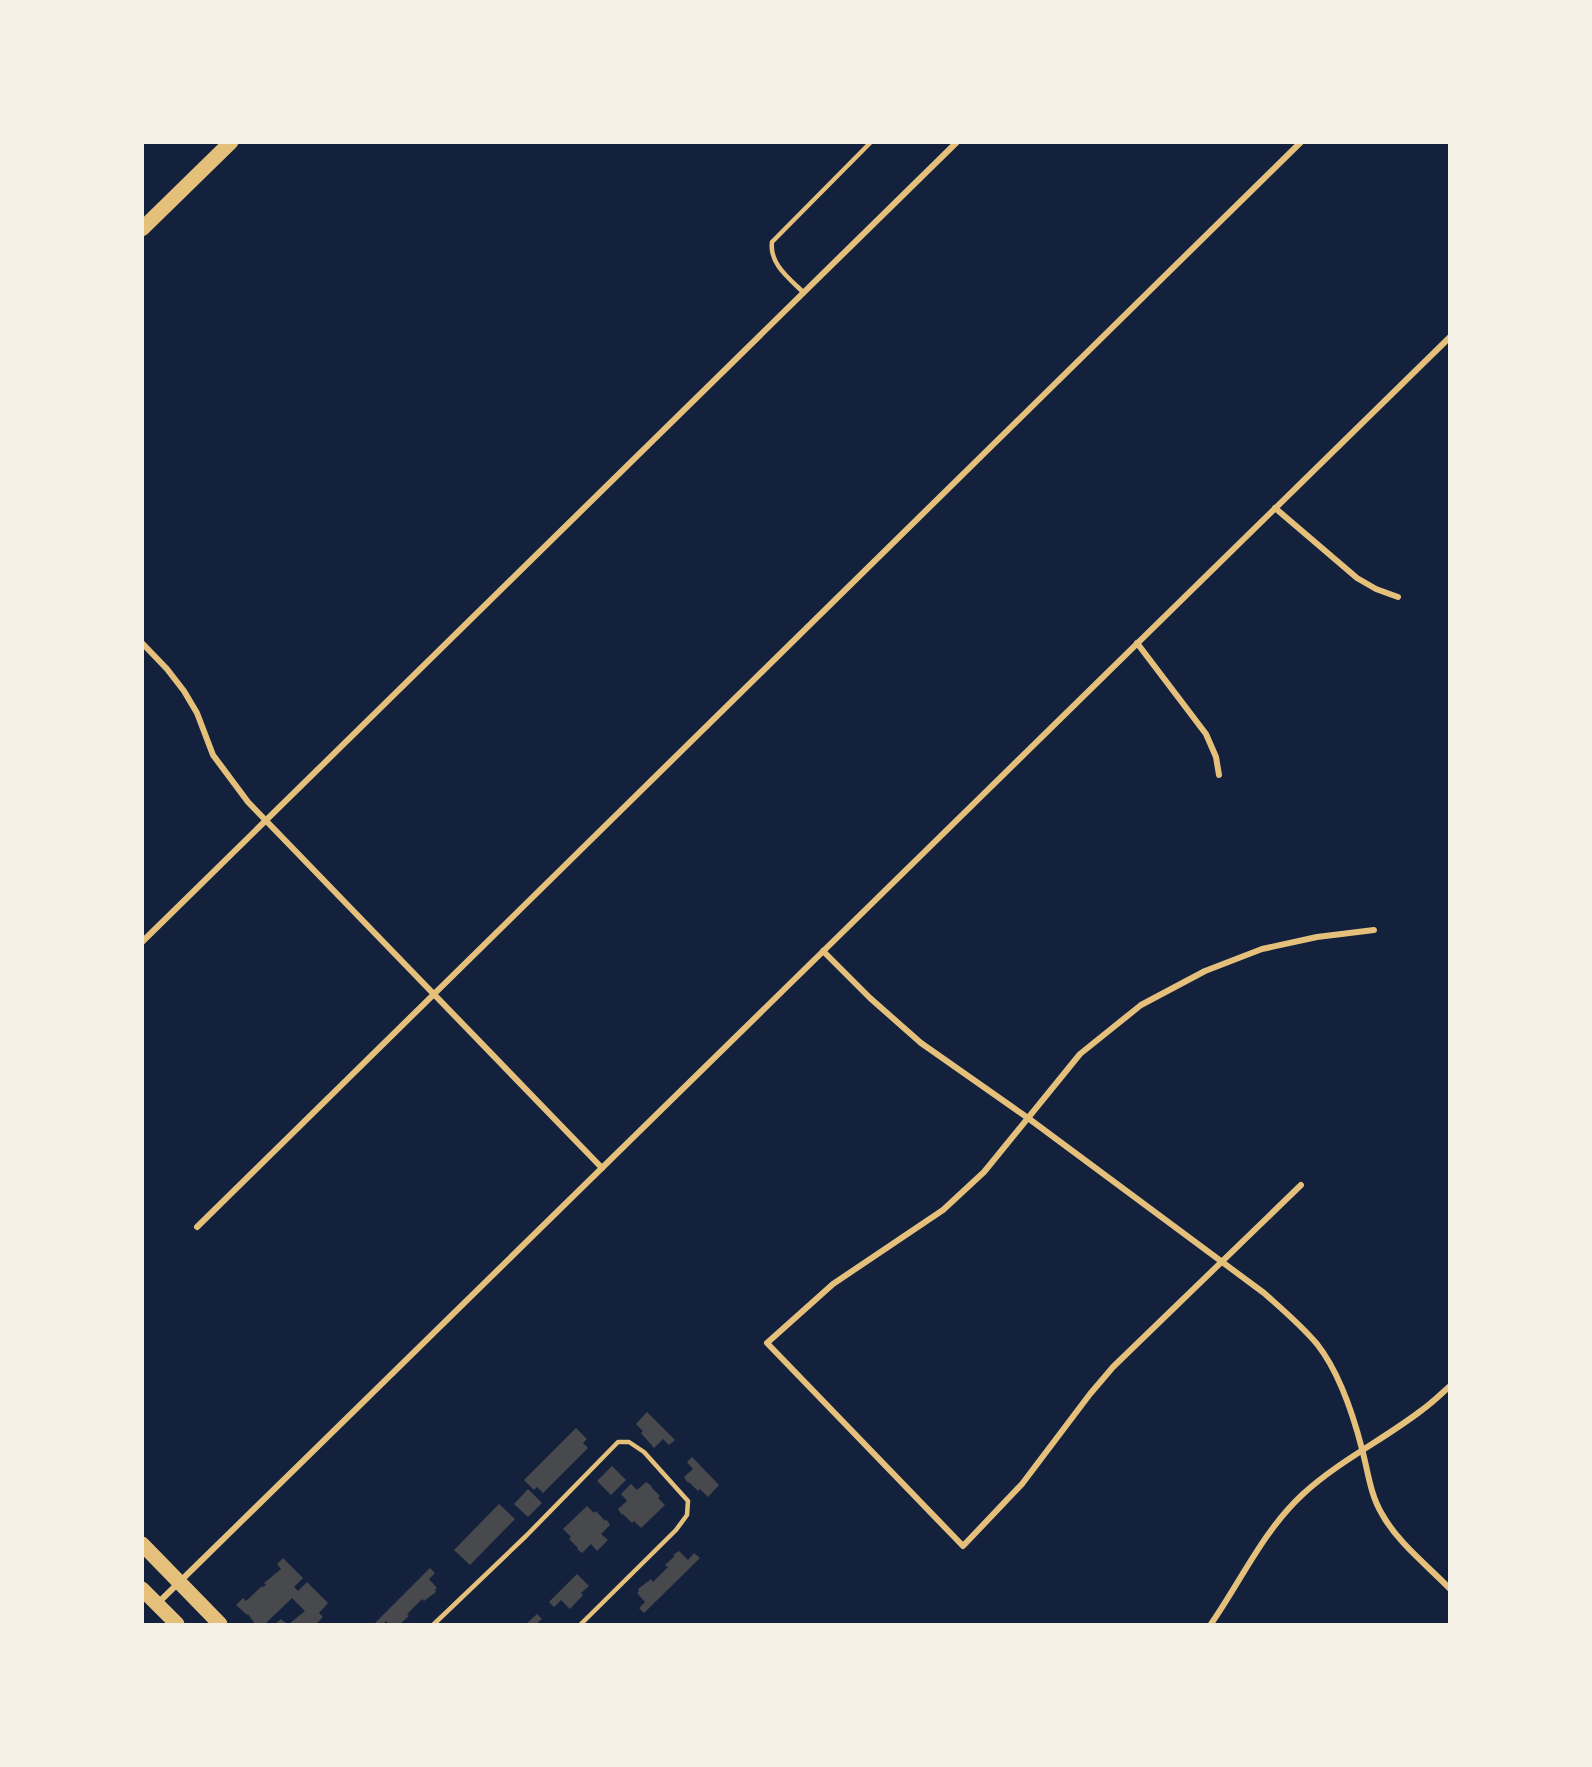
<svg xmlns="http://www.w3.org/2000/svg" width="1592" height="1767" font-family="'Space Grotesk',sans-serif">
<rect width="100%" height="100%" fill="#14213d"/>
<g fill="#48494c">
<path d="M647,1412L675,1440L669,1445L663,1439L654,1448L641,1433L643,1431L636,1424Z"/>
<path d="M576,1428L587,1439L583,1443L588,1448L543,1493L537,1487L534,1490L524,1480Z"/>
<path d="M692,1457L719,1485L708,1497L700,1489L698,1491L689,1482L688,1483L684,1477L693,1469L687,1462Z"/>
<path d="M612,1466L626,1480L611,1495L597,1481Z"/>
<path d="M646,1482L652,1486L651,1487L660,1496L658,1498L665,1505L641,1528L634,1521L632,1523L623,1514L622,1515L618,1509L627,1501L621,1494L631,1484L637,1490Z"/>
<path d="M528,1489L542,1503L528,1517L514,1504Z"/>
<path d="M499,1504L515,1519L470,1565L454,1550Z"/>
<path d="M587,1506L594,1513L596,1511L605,1521L606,1519L610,1525L601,1534L608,1540L597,1551L591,1544L582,1553L577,1549L578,1548L569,1539L571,1537L563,1529Z"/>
<path d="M679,1551L688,1560L694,1553L700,1558L644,1613L639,1608L645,1602L637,1593L639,1591L638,1589L651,1579L653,1582L668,1567L665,1565L675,1556L673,1555Z"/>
<path d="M283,1558L303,1578L294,1587L298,1591L307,1582L328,1603L319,1613L323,1617L316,1624H289L305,1611L292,1598L265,1624H255L248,1614L247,1615L236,1605L243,1598L246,1601L262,1586L263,1587L266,1585L264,1583L281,1569L277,1564Z"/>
<path d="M430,1568L435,1573L429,1579L437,1588L435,1590L436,1592L424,1601L422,1599L407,1614L409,1616L400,1624H389L386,1621L383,1624L375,1623Z"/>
<path d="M577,1574L589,1586L581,1593L583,1595L570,1609L561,1600L554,1607L549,1602Z"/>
<path d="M537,1614L542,1619L536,1624H526Z"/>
<path d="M281,1619L287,1624H275Z"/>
</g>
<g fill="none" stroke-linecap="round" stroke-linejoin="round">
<g stroke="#e5c07b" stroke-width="4.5">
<path d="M804,293C790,279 769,264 772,242L871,142"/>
<path d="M434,1624L526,1536L618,1442H629L644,1452L688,1501L687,1515L676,1530L581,1624"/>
</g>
<g stroke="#e5c07b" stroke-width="6">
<path d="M1275,508L1357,578L1376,589L1398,597"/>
<path d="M142,643L167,669L184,691L197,713L213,755L248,802L602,1168"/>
<path d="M1137,643L1206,734L1216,757L1219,775"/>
<path d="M142,942L957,142"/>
<path d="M823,951L870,998L921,1043L1028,1118L1264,1293C1283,1310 1301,1325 1317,1344C1339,1372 1353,1414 1362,1449C1368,1471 1370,1494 1382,1514C1398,1543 1427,1565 1450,1589"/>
<path d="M1301,1185L1113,1367L1090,1394L1022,1484L963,1546L767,1343L833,1284L943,1210L984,1172L1080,1054L1141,1005L1205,971L1262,949L1317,937L1374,930"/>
<path d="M197,1227L1301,142"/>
<path d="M157,1604L1450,337"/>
<path d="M1211,1624C1241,1581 1263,1531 1303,1494C1339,1461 1383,1440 1422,1410C1432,1403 1441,1394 1450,1386"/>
</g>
<g stroke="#e5c07b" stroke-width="15">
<path d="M142,229L231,142"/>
<path d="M142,1544L220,1624"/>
<path d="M142,1589L177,1624"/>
</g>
</g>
<rect width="1592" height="1767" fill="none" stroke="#f6f1e7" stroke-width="288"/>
</svg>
